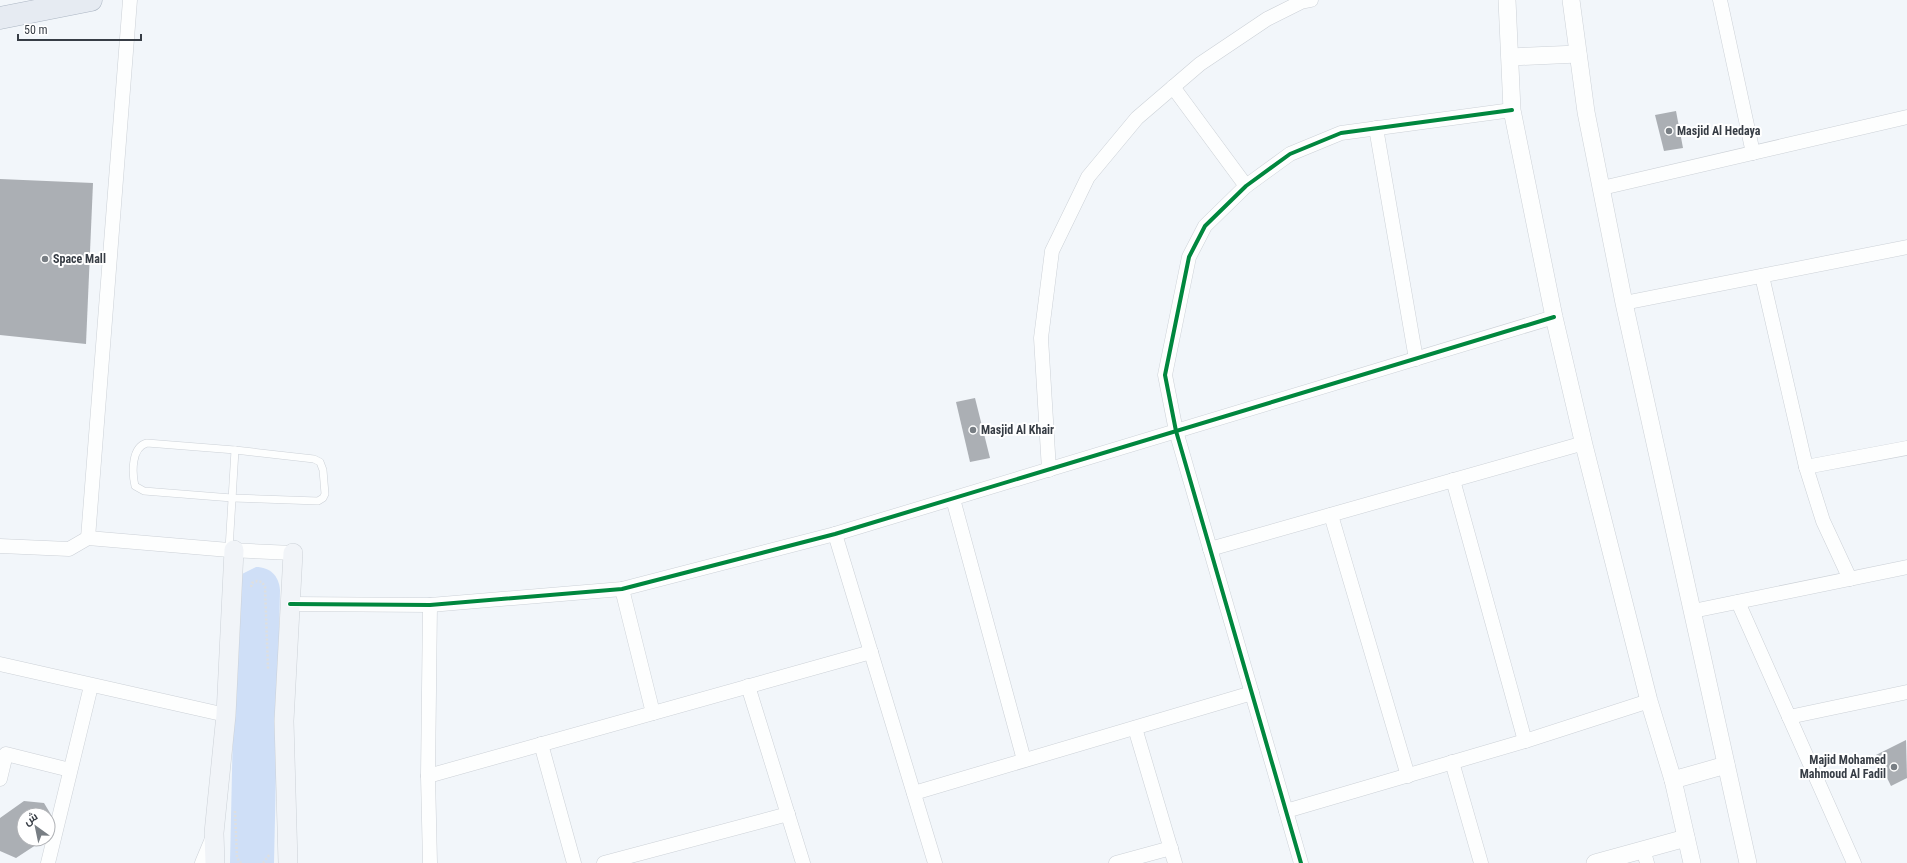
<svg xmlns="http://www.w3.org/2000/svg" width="1907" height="863" font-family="'Roboto Condensed',Cairo,sans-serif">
<rect width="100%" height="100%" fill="#f2f6fa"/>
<path fill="#cfdff7" d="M256,567C270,567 279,576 280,590L274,863H230L236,589L242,574Z"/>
<g fill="#abafb4">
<path d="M1676,111L1683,148L1664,151L1655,115Z"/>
<path d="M0,179L93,183L86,344L0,335Z"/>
<path d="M975,398L990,458L970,462L956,402Z"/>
<path d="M1906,740L1907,778L1891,786L1876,755Z"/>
<path d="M24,801L44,803L53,818L48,837V815H24V839H45L16,858L0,851V818Z"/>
</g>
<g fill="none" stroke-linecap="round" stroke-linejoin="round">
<defs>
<g id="service">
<path d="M147,443L235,450L314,459L320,462L323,470L325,494L323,498L318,501L232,498L144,491L135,486C132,473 131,447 147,443Z"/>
<path d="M229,549L235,450"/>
</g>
<g id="minor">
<path d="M1720,0L1753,153"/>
<path d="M1173,87L1246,186"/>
<path d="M1376,128L1416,359"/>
<path d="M1602,188L1907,117"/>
<path d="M1762,276L1806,467L1823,521L1850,579"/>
<path d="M1624,303L1907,247"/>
<path d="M1806,467L1907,448"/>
<path d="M1049,470L1041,338L1052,251L1088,177L1137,118L1200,64L1267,19L1301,2L1311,0"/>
<path d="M1453,480L1525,741"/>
<path d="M953,499L1024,760"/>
<path d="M1331,515L1408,776"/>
<path d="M835,534L935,863"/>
<path d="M88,538L130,0"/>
<path d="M0,546L69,549L88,538L229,550L293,553"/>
<path d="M1210,549L1577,445H1584"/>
<path d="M622,589L653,713"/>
<path d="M1738,602L1854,863"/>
<path d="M290,604L430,605L622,589L835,534L1554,317"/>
<path d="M1693,611L1907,567"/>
<path d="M0,664L226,715"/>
<path d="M748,686L803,863"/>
<path d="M1789,717L1907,692"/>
<path d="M1135,728L1175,863"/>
<path d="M541,744L574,863"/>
<path d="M1452,762L1481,863"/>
<path d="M428,776L871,652"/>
<path d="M0,779L6,754L70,770"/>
<path d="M914,793L1252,693"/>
<path d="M1286,811L1525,741L1649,701"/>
<path d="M1643,849L1647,863"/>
<path d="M48,863L91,686"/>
<path d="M202,863L212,839"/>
<path d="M430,863L428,776L430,605"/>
<path d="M604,863L788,814"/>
<path d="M1116,863L1171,848"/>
<path d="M1301,863L1176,431L1165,375L1189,257L1205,226L1246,186L1290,154L1341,133L1512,110"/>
</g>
<g id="tertiary">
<path d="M1507,0L1512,110L1554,317L1584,445L1649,701L1673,780L1692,863"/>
<path d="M1571,0L1586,112L1624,303L1748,863"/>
<path d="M1510,57L1578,54"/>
<path d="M1673,780L1726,765"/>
<path d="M1595,863L1686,838"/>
</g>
<g id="secondary">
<path d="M215,863L214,833L226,715L234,550"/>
<path d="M288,863L284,721L293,553"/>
</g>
<path id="primary" d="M0,18L91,0"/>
</defs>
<use href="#service" stroke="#ccd1d7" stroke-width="8"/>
<use href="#minor" stroke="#ccd1d7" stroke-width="15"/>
<use href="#tertiary" stroke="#ccd1d7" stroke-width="18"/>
<use href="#secondary" stroke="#ccd1d7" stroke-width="20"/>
<use href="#primary" stroke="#acb6c3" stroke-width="23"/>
<g stroke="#dedfe0" stroke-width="2.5" stroke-dasharray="2 2" stroke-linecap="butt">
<path d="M251,587L252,583L257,581L262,582L265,587L268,669"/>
<path d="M235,811L237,858L241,863"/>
<path d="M263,863L270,854"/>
</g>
<use href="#service" stroke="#fdfefe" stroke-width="7"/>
<use href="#minor" stroke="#fdfefe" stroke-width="14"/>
<use href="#tertiary" stroke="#fdfefe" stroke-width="17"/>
<use href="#secondary" stroke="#f1f4f8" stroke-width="19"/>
<use href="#primary" stroke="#e6ebf2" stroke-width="22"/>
<defs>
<g id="cycleway">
<path d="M290,604L430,605L622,589L835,534L1554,317"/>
<path d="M1301,863L1176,431L1165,375L1189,257L1205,226L1246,186L1290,154L1341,133L1512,110"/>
</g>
</defs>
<use href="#cycleway" stroke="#fff" stroke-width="6"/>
<use href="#cycleway" stroke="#00873e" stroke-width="4"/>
</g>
<g fill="#787e84" stroke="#fff" stroke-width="1.5">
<circle cx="1669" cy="131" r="4"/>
<circle cx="45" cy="259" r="4"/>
<circle cx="973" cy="430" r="4"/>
<circle cx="1894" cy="767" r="4"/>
</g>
<g text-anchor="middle" stroke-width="4" stroke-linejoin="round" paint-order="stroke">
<g font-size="12" font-weight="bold" fill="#373d45" stroke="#fff" text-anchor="start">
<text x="1677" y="135">Masjid Al Hedaya</text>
<text x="53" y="263">Space Mall</text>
<text x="981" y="434">Masjid Al Khair</text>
<text x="1886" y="764" text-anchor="end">Majid Mohamed<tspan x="1886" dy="14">Mahmoud Al Fadil</tspan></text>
</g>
</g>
<g transform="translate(36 827) rotate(327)"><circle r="19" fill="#ffffff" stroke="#afb1b5"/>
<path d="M0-3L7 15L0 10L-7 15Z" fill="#787e84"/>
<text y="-6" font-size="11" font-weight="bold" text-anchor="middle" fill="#373d45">ش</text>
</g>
<path d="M18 34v6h123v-6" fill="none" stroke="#373d45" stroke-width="2"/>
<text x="24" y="34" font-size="12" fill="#373d45" stroke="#ffffff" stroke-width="3" paint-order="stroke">50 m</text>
</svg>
